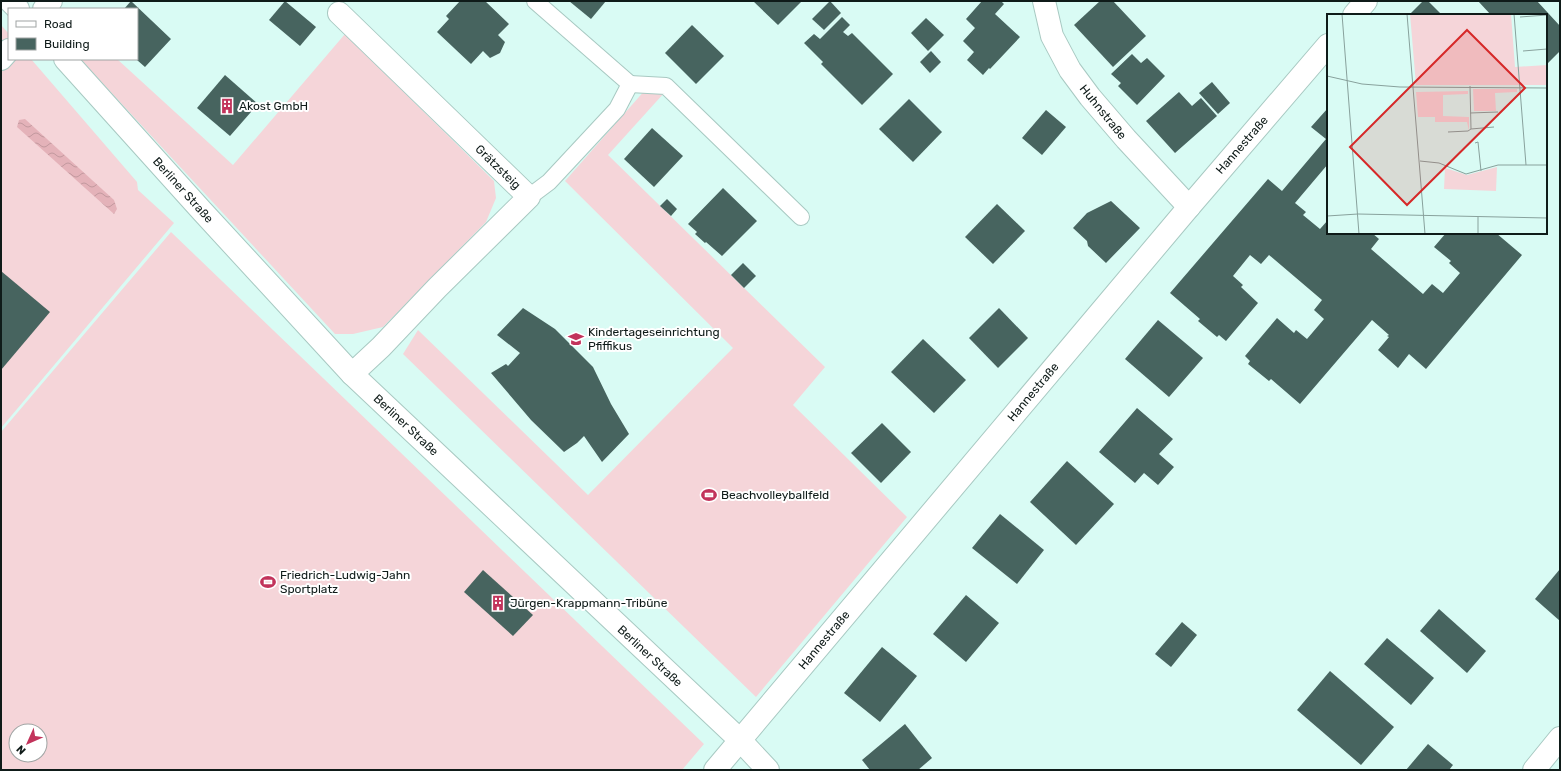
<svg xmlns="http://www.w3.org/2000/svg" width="1561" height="771" font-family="Rubik,sans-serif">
<defs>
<pattern id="water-waves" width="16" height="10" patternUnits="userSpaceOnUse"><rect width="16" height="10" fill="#e4b2b9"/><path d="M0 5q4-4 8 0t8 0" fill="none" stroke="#c2989e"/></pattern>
</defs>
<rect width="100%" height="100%" fill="#d9fbf4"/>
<g fill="#f5d5d9" fill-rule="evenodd">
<path d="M1,25L9,34V59H31L137,182L138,190L174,223L1,428Z"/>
<path d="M345,34L494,181L496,198L486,222L383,327L353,334H335L80,59H117L233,165Z"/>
<path d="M653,81L665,92L608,155L825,367L793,405L907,517L756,697L403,354L418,330L588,495L733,348L565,181Z"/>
<path d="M171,232L704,744L682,770H1V432ZM16,731H40V755H16Z"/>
</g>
<path fill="url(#water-waves)" d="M25,119L114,200L117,209L114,214L17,127L19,120Z"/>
<g fill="#47645f">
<path d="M131,1L171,39L145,67L137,60V9H124Z"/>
<path d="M285,1L316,27L300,46L269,20Z"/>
<path d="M460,1L465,2L467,1H485L509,24L498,35L505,42L500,53L490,58L483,51L471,64L437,32L449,19L446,16Z"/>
<path d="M569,1H606L591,19Z"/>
<path d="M753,1H802L778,25Z"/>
<path d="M830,1L841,13L824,30L812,19Z"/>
<path d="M982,1H1001L1004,4L995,14L1020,37L990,69L989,68L983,75L967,60L974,52L963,41L975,28L966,19Z"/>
<path d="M1100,1H1113L1146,36L1113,67L1074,25Z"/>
<path d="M1423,1H1428L1442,15H1409Z"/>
<path d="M1478,1H1537L1560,26V51L1546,65V15H1491Z"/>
<path d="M842,17L850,25L843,32L848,36L852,33L893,74L862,105L821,64L823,62L804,43L814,34L820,39Z"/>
<path d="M926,18L944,35L928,51L911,33Z"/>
<path d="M692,25L724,56L696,84L665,53Z"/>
<path d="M931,51L941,62L930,73L920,62Z"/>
<path d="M1132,54L1141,63L1147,58L1165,76L1137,105L1118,86L1121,83L1111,74Z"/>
<path d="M225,75L258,104L230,136L197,108Z"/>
<path d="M1212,82L1230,103L1218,114L1199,93Z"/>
<path d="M1179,92L1192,106L1201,98L1217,116L1175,153L1146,121Z"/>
<path d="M909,99L942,132L913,162L879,129Z"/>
<path d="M1328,108V164L1295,203L1306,212L1303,215L1320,229L1328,220V233H1372L1379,239L1371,249L1423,294L1432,284L1443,293L1460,273L1449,263L1451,261L1434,247L1446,233H1496L1522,255L1426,369L1409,354L1398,368L1378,350L1389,337L1387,336L1389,335L1372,320L1300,404L1271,379L1269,381L1248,364L1250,361L1245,356L1277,318L1294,333L1296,330L1307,339L1324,319L1314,310L1322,300L1269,255L1261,264L1250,255L1233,276L1243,285L1241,287L1258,303L1226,341L1219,335L1217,337L1198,321L1200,319L1170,293L1268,179L1282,191L1326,139L1311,127Z"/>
<path d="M1046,110L1066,127L1042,155L1022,138Z"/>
<path d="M652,128L683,156L654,187L624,159Z"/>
<path d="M723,188L757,221L722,256L706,242L705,243L695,234L697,232L688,224Z"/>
<path d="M667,199L677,209L671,216L660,206Z"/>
<path d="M1111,201L1140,228L1106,263L1088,246L1087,241L1073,228L1087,213Z"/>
<path d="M997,204L1025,231L993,264L965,237Z"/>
<path d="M743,263L756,276L744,288L731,275Z"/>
<path d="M1,271L50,312L1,370Z"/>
<path d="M523,308L555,329L593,367L611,404L629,434L602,462L584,436L577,443L564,452L531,420L491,373L506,364L508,366L520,353L497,335Z"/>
<path d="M999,308L1028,338L998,368L969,338Z"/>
<path d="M1158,320L1203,358L1169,397L1125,359Z"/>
<path d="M923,339L966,380L934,413L891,372Z"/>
<path d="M1137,408L1173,439L1159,454L1174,467L1158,485L1144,473L1135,483L1099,452Z"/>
<path d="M882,423L911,452L881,483L851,453Z"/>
<path d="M1067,461L1114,504L1076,545L1030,502Z"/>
<path d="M1000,514L1044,550L1017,584L972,548Z"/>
<path d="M1560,569V621L1535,599Z"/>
<path d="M483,570L533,615L513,636L464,592Z"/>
<path d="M966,595L999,623L966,662L933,634Z"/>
<path d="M1439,609L1486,651L1467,673L1420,631Z"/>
<path d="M1182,622L1197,635L1171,667L1155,654Z"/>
<path d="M1387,638L1434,678L1411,705L1364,664Z"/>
<path d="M882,647L917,676L880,722L844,693Z"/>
<path d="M1330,671L1394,727L1361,765L1297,710Z"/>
<path d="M905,724L932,758L918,770H870L862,760Z"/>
<path d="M1428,744L1453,765L1449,770H1406Z"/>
</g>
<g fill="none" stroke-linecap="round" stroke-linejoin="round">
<defs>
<g id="service">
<path d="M535,1L630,84"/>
<path d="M630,84L666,86L801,217"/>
<path d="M529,197L549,182L617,109L630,84"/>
</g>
<path id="pedestrian" d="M1,59L9,50"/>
<g id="minor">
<path d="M1044,1L1052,36L1070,70L1090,97L1126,139L1189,207"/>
<path d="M44,9L51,1"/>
<path d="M339,13L529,197L437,288L381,347L352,374"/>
<path d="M1354,15L1366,1"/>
<path d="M715,770L1189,207L1328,45"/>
<path d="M1534,770L1560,738"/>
</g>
<g id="tertiary">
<path d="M10,1L18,9"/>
<path d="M65,59L201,210L352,374L740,740L768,770"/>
</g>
</defs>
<use href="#service" stroke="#a8c9c2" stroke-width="18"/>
<use href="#pedestrian" stroke="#a8c9c2" stroke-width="24"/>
<use href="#minor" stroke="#a8c9c2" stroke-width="24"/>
<use href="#tertiary" stroke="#a8c9c2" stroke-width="24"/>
<use href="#service" stroke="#fff" stroke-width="16"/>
<use href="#pedestrian" stroke="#fff" stroke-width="22"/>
<use href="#minor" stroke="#fff" stroke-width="22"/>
<use href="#tertiary" stroke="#fff" stroke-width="22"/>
</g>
<defs>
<symbol id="building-bare" viewBox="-9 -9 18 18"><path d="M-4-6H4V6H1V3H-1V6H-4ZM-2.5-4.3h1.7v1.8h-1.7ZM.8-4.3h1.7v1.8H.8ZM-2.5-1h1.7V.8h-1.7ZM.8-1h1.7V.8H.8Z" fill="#c2335b" stroke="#fff" stroke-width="2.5" paint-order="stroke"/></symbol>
<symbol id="school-bare" viewBox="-9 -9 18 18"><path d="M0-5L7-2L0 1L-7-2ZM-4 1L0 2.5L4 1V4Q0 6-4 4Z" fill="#c2335b" stroke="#fff" stroke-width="2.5" paint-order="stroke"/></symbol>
<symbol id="stadium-bare" viewBox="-9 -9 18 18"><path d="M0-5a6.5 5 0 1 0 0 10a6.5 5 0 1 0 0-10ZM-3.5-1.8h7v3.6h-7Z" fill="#c2335b" stroke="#fff" stroke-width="2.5" paint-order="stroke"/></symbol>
</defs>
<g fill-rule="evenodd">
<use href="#building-bare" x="216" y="95" width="22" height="22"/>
<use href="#school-bare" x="565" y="328" width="22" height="22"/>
<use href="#stadium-bare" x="698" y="484" width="22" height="22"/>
<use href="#stadium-bare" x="257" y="571" width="22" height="22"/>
<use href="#building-bare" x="487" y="592" width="22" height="22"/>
</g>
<g text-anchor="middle" stroke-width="4" stroke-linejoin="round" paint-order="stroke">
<g font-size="12" fill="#0f1b19" stroke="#fff" text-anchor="start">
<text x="239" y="110">Akost GmbH</text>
<text x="588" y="336">Kindertageseinrichtung<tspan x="588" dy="14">Pfiffikus</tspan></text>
<text x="721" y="499">Beachvolleyballfeld</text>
<text x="280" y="579">Friedrich-Ludwig-Jahn<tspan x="280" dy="14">Sportplatz</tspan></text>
<text x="510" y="607">Jürgen-Krappmann-Tribüne</text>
</g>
<g font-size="12" fill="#0f1b19" stroke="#fff">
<text transform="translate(1103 112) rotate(51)" y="4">Huhnstraße</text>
<text transform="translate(1242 145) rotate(-49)" y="4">Hannestraße</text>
<text transform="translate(498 167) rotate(44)" y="4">Grätzsteig</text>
<text transform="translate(183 190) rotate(48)" y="4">Berliner Straße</text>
<text transform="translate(1033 392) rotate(-50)" y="4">Hannestraße</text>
<text transform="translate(406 425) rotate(43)" y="4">Berliner Straße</text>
<text transform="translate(824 640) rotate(-50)" y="4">Hannestraße</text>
<text transform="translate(650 656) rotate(43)" y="4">Berliner Straße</text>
</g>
</g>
<g transform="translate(1327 14)">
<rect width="220" height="220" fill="#d9fbf4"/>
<path d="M83,0H184L188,53L220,51V71H89ZM146,75H190V78L168,79L169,97H147ZM141,77V80L116,81V102L142,103V117L140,108H108V103H91L89,78ZM170,153L169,177L117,175L118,154L140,161Z" fill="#f5d5d9"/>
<path fill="none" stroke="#88a19c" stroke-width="1" d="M15,0L32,220M80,0L98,220M187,0L199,151M193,3L220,1M196,37L220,35M0,62L35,70L73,73L220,74M143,72L144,115M143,99L171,98M144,115L167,113M121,118L141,117L144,115M148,129L151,128L154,157M93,147L112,149L139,160L171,151H220M0,202L31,200L220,204M151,220V203"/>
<path fill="#d62828" fill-opacity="0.15" stroke="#d62828" stroke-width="2" d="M140,16L198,74L80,191L23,133Z"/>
<rect width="220" height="220" fill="none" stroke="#0f1b19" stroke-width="2"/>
</g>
<rect width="1561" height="771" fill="none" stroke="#0f1b19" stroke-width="4"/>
<rect x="8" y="8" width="130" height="52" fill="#ffffff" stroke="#9fa4a3"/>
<rect x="16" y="21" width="20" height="6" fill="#ffffff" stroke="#9fa4a3"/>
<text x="44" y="28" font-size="12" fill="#0f1b19">Road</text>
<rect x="16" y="38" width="20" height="12" fill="#47645f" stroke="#9fa4a3"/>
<text x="44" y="48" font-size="12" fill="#0f1b19">Building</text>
<g transform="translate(28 743) rotate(225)"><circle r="19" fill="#ffffff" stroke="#9fa4a3"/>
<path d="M0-3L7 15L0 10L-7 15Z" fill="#c2335b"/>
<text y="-6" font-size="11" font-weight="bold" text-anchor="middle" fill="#0f1b19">N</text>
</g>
</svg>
